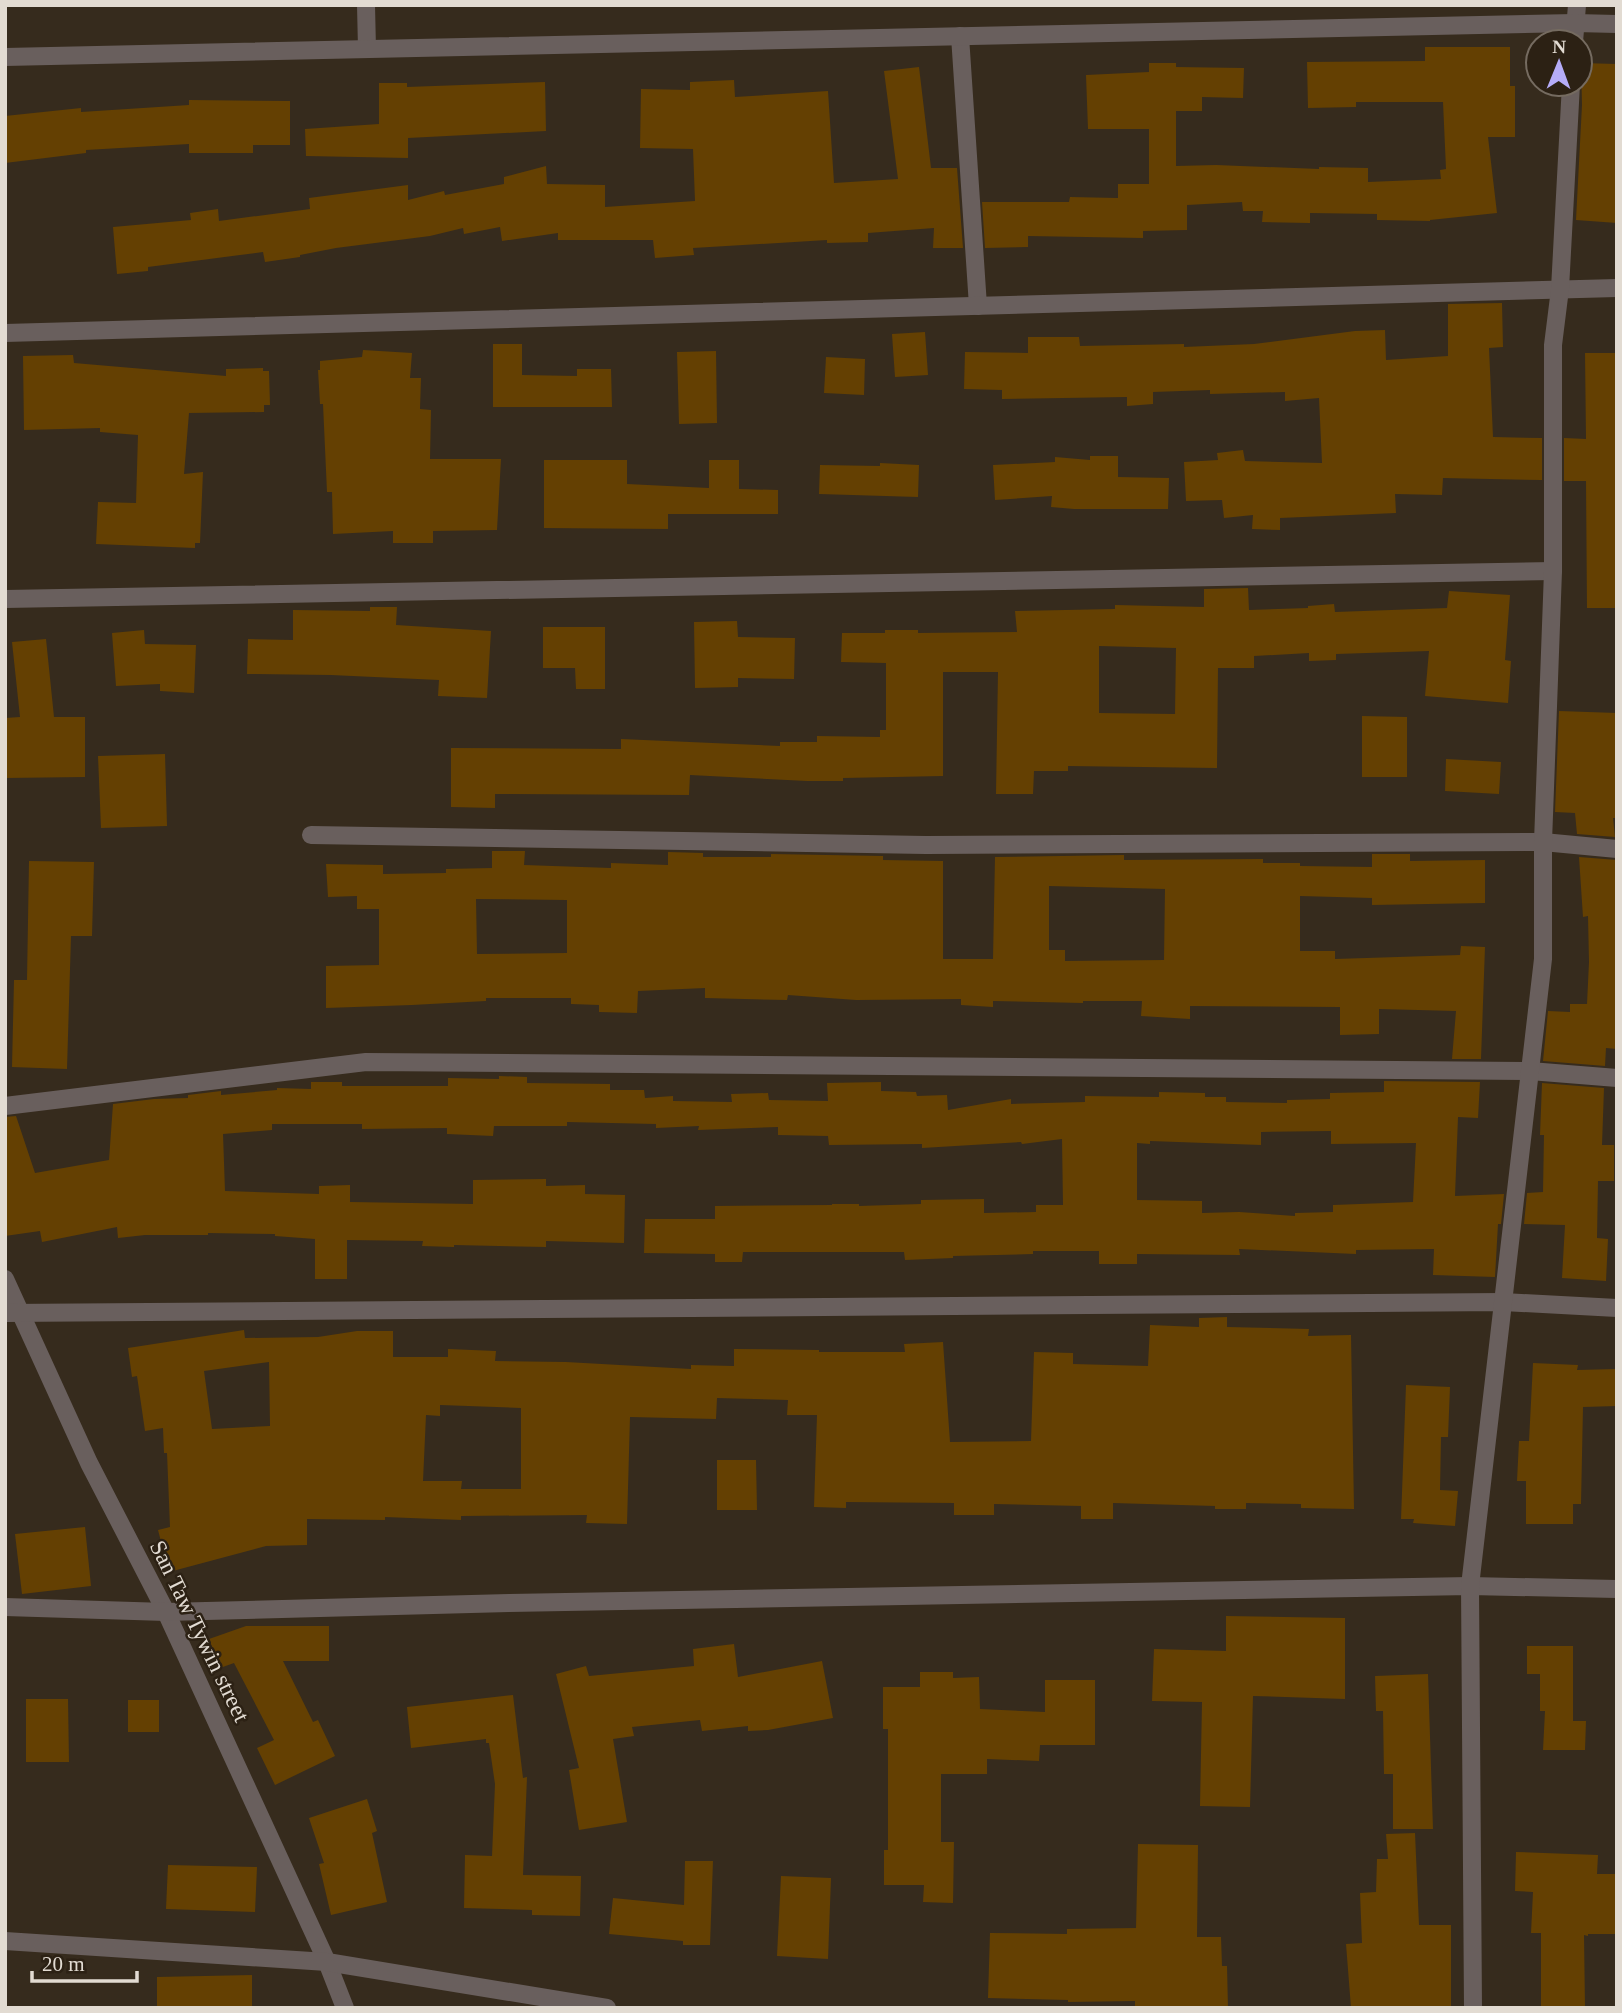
<svg xmlns="http://www.w3.org/2000/svg" width="1622" height="2013" font-family="'Times New Roman',serif">
<rect width="100%" height="100%" fill="#362b1d"/>
<g fill="#644002" fill-rule="evenodd">
<path d="M1425,47H1510V86H1515V137H1488L1497,213L1430,220V221L1377,220V214L1310,213V223L1262,222L1263,211H1243L1242,202L1187,205V230L1143,231V238L1028,236V247L985,248L982,202H1069L1070,197L1118,198V184H1149V129H1088L1086,75L1149,72V63H1176V67L1244,68L1243,98L1202,97V111H1176V166L1216,165L1319,169V167L1368,168V182L1441,179L1440,170L1446,169L1443,102H1356V107L1308,108L1307,62L1425,61Z"/>
<path d="M1581,63L1617,64V223L1576,220L1582,105Z"/>
<path d="M919,67L931,168H957L963,248H933L934,228L868,233V242L827,243V240L693,248L694,255L655,258L653,240H558V233L502,241L500,227L464,234L463,228L430,236L336,248L300,255V257L265,262L263,252L148,267V271L117,274L113,227L191,220L190,213L218,209L219,221L310,209L309,198L408,185V200L444,191L445,195L504,184V177L546,166L547,184L605,185V207L695,201L693,149L640,148L641,89L690,90V82L734,80L735,97L828,91L834,183L898,179L884,71Z"/>
<path d="M545,82L546,131L408,138V158L306,156L305,129L379,124V83H407V87Z"/>
<path d="M189,100L290,101V145H253V153H189V144L86,150V153L5,163V116L81,108V112L189,105Z"/>
<path d="M1502,303L1503,347L1489,348L1493,437L1542,438V480L1443,478L1442,495L1395,494L1396,513L1280,518V530L1252,529L1253,515L1224,518L1222,500L1186,501L1184,462L1218,460L1217,453L1243,450L1245,461L1322,463L1319,398L1285,401V392L1210,394V390L1153,392V404L1127,406V397L1002,399V390L964,389L965,352L1028,353V337H1079L1080,346L1184,344V347L1254,344L1355,331L1385,330L1386,360L1448,356V304Z"/>
<path d="M925,332L928,375L895,377L892,334Z"/>
<path d="M493,344H522V375L577,376V369H611L612,407H493Z"/>
<path d="M363,350L412,353L410,378H421L420,409L431,410L430,459H501L497,530L433,531V543H393V531L333,534L332,492H327L323,404H320L318,370H320V361L362,357Z"/>
<path d="M716,351L717,423L679,424L677,352Z"/>
<path d="M1585,353H1617V608H1587L1586,481H1564V438L1586,439Z"/>
<path d="M73,355L74,363L226,376V369L263,368V371H269L270,405H264V412L189,413L184,474L203,472L200,543H195V548L96,544L98,502L136,503L138,435L100,432V428L24,430L23,356Z"/>
<path d="M826,357L865,359L864,395L824,393Z"/>
<path d="M1090,456H1118V477L1169,478L1168,509H1074L1051,507L1052,496L995,500L993,465L1055,462V457L1090,460Z"/>
<path d="M544,460H627V484L709,488V460H739V489L778,490V514H668V529L544,528Z"/>
<path d="M880,463L919,465L918,497L819,494L820,465L880,466Z"/>
<path d="M1248,588L1249,610L1308,608V606L1334,604L1335,612L1447,608L1449,591L1510,595L1505,660L1511,661L1508,703L1425,696L1429,651L1336,654V660L1309,661V653L1254,656V668H1218L1217,768L1068,766V771H1034L1033,794H996L998,672H943V776L843,778V781H807L690,775L689,795L495,794V808L451,807V748L621,749V739L780,746V742H817V736L880,737V730H886V663L841,662L842,633H885V630H918V633L1017,632L1015,611L1115,609V605L1204,607V589ZM1099,646L1176,648L1175,714L1099,713Z"/>
<path d="M370,607H397L396,625L491,631L487,698L438,696L439,680L331,675L247,674L248,639L293,640V610L370,611Z"/>
<path d="M737,621L738,637L795,638L794,679L738,678V687L695,688L694,622Z"/>
<path d="M543,627H605V689H576L575,668H543Z"/>
<path d="M144,630L145,644L196,645L194,693L160,691V684L116,686L112,633Z"/>
<path d="M46,639L54,717H85V777L5,778V718L20,717L12,642Z"/>
<path d="M1559,711L1617,713V818H1613L1615,837L1577,834L1575,813L1555,812Z"/>
<path d="M1362,716L1407,717V777H1362Z"/>
<path d="M165,754L167,826L101,828L98,756Z"/>
<path d="M1446,759L1501,762L1499,794L1445,791Z"/>
<path d="M492,851H525L524,865L611,868V863L668,865V852L703,853V857H771V854L883,856V860L943,861V959H993L995,857L1124,855V860L1263,859V863H1300V866L1372,867V854H1410V861L1485,860V903L1372,905V898L1300,896V951H1335V959L1460,955L1461,946L1485,947L1481,1059H1452L1456,1011L1379,1009V1034L1340,1035V1007L1190,1006V1019L1141,1016L1142,1001H1083V1003L993,1001V1007L961,1005V999L856,1000L788,995L787,1000L705,998V988L638,991L637,1013L599,1012V1005L571,1004V998H486V1001L412,1005L326,1008V966L379,965V909H357V896L328,897L326,864L383,865V874L446,873V869L492,868ZM1049,886L1165,889L1164,960L1065,961V950H1049ZM476,899L567,900V953L477,954Z"/>
<path d="M1579,857L1617,860V1049L1606,1048L1605,1066L1543,1061L1548,1011L1570,1012V1004H1587L1589,962L1588,916L1583,917Z"/>
<path d="M29,861L94,862L92,936H71L67,1069L12,1067L14,980H27Z"/>
<path d="M499,1076L527,1077V1083L610,1084V1090H644L645,1098L673,1096V1101L732,1102L731,1094L768,1093L769,1100L828,1101L827,1083L881,1082V1091L916,1092L917,1096L947,1095L948,1110L1011,1099V1104L1085,1102V1096L1159,1097V1092L1205,1093V1097H1226V1102L1287,1103V1100L1330,1099V1093L1384,1092V1081L1480,1082L1478,1118L1458,1117L1455,1196L1504,1194L1501,1224H1498L1495,1277L1433,1275L1434,1249L1356,1250V1254L1239,1249L1240,1255L1137,1254V1264H1099V1251H1033V1254L953,1256V1258L905,1260L904,1252H743L742,1262H715V1254L644,1253L645,1219H715V1206L832,1205V1204H859V1206L921,1204V1200L984,1199V1213L1036,1212V1205H1063L1062,1139L1022,1144L1021,1142L922,1148V1144L829,1145L828,1136L778,1135V1127L698,1130L699,1126L656,1128V1124L567,1122V1126H494L493,1136L447,1134V1128L362,1129V1124H272V1130L223,1134L225,1191L319,1194V1186L350,1185V1202L473,1204V1180L546,1179V1186L585,1185V1194L625,1195L624,1243L546,1241V1247L454,1245V1247L422,1246L423,1241L347,1240V1279H315V1239L275,1236V1234L208,1233V1235H145L118,1238L117,1227L42,1242L40,1231L5,1236V1117L16,1116L35,1173L109,1160L113,1104L154,1099L188,1098V1095L221,1091V1095L277,1090V1088L311,1089V1082H342V1086H448V1078L499,1079ZM1331,1131V1144L1416,1143L1413,1202L1333,1205V1212L1295,1213V1216L1239,1212L1202,1213V1201L1137,1200V1143L1150,1144V1141L1261,1145V1132Z"/>
<path d="M1542,1083L1604,1088L1602,1145H1614V1181H1598L1597,1238L1608,1239L1606,1281L1562,1278L1565,1225L1524,1224L1527,1193L1543,1192L1544,1135H1540Z"/>
<path d="M1227,1317V1327L1309,1329L1308,1336L1351,1335L1354,1509L1301,1508V1504L1246,1503V1509H1215V1506L1113,1503V1519H1081V1506L994,1504V1515H954V1503L846,1502V1508L814,1507L817,1415H787L788,1400L717,1398L716,1419L630,1417L627,1524L586,1523L587,1515L461,1516V1520L385,1517V1520L307,1519V1545L266,1546L169,1572L158,1530L170,1527L167,1453H164L163,1428L145,1431L137,1376L132,1377L128,1348L244,1330L245,1338L318,1337L357,1331H393V1357H448V1349L496,1351L495,1361L566,1362L691,1369V1365L734,1366V1349L819,1350V1352H905L904,1344L943,1342L950,1442L1031,1441L1034,1352L1073,1353V1364L1148,1366L1150,1325L1199,1327V1318ZM269,1362L270,1426L212,1429L204,1371ZM440,1405L521,1408V1489H461L462,1481H423L426,1415L440,1416Z"/>
<path d="M1533,1363L1578,1365L1577,1370L1617,1369V1406L1583,1407L1581,1504H1573V1524H1526V1481H1517L1519,1441H1529Z"/>
<path d="M1406,1385L1450,1387L1448,1437H1441L1440,1490L1458,1491L1455,1526L1413,1523L1414,1519H1401Z"/>
<path d="M717,1460H756L757,1510H717Z"/>
<path d="M85,1527L91,1586L22,1594L15,1534Z"/>
<path d="M1226,1616L1345,1618V1699L1253,1696L1250,1807L1200,1806L1202,1702L1152,1701L1154,1649L1226,1651Z"/>
<path d="M246,1626H329V1661H283L313,1722L318,1720L335,1756L275,1785L257,1748L274,1740L234,1663L220,1668L209,1639Z"/>
<path d="M734,1644L738,1677L822,1661L833,1718L768,1730L748,1731V1726L702,1731L700,1720L632,1727L634,1736L613,1739L627,1822L579,1830L569,1770L579,1768L556,1674L586,1666L589,1676L694,1666L693,1649Z"/>
<path d="M1527,1646H1573V1721H1586L1585,1750H1543L1545,1711H1540V1674H1527Z"/>
<path d="M920,1672H953V1678L979,1677L980,1709L1045,1712V1680H1095V1745H1040L1039,1761L987,1759V1774H941V1842H954L953,1903L923,1902L924,1885H884V1850H888V1729H883V1687H920Z"/>
<path d="M1428,1674L1433,1829H1393V1774H1384L1383,1711H1376L1375,1676Z"/>
<path d="M513,1695L523,1778L527,1777L523,1875L581,1876L580,1916L532,1915V1910L464,1908L465,1855L492,1856L495,1784L489,1743H486V1739L411,1748L407,1707Z"/>
<path d="M26,1699H68L69,1762H26Z"/>
<rect x="128" y="1700" width="31" height="32"/>
<path d="M367,1799L377,1831L372,1833L387,1902L331,1915L319,1864L324,1863L309,1818Z"/>
<path d="M1415,1833L1419,1925H1451V2008H1351L1346,1944L1362,1943L1360,1893L1376,1892L1377,1859H1388L1386,1834Z"/>
<path d="M1138,1844L1198,1845L1197,1937H1221L1222,1966H1227L1228,2008H1135V2001L1068,2002V2000L988,1998L990,1933L1067,1934V1929L1136,1928Z"/>
<path d="M1516,1852L1598,1855L1597,1874H1617V1934H1588V1936L1584,1935L1585,2008H1541V1933H1531L1533,1892L1515,1891Z"/>
<path d="M685,1861H713L710,1945H683V1941L609,1934L613,1898L684,1905Z"/>
<path d="M168,1865L257,1867L255,1912L166,1909Z"/>
<path d="M781,1876L831,1878L828,1959L777,1956Z"/>
<path d="M252,1975V2008H157V1977Z"/>
</g>
<g fill="none" stroke-linecap="round" stroke-linejoin="round">
<g stroke="#695f5d" stroke-width="18">
<path d="M366,5L367,49"/>
<path d="M960,36L978,306"/>
<path d="M1574,42L1577,5"/>
<path d="M5,57L1575,23L1617,24"/>
<path d="M5,333L1617,288"/>
<path d="M5,599L1553,571"/>
<path d="M311,835L926,845L1543,842L1617,849"/>
<path d="M5,1106L366,1062L1530,1071L1617,1078"/>
<path d="M5,1279L89,1463L166,1612L327,1962L345,2008"/>
<path d="M5,1313L1503,1302L1617,1308"/>
<path d="M5,1607L166,1612L509,1603L1470,1586L1617,1589"/>
<path d="M5,1941L327,1962L607,2008"/>
<path d="M1473,2008L1470,1586L1543,959V842L1553,571V345L1560,289L1571,84"/>
</g>
</g>
<g text-anchor="middle" stroke-width="5" stroke-linejoin="round" paint-order="stroke">
<g font-size="23" fill="#e2dbd2" stroke="#2c2114">
<text transform="translate(200 1631) rotate(64)" y="8">San Taw Tywin street</text>
</g>
</g>
<rect width="1622" height="2013" fill="none" stroke="#e2dbd2" stroke-width="14"/>
<g transform="translate(1559 63) rotate(1)"><circle r="33" fill="#2c2114" stroke="#756b60" stroke-width="2"/>
<path d="M0-5L12 26L0 18L-12 26Z" fill="#b5acf8"/>
<text y="-10" font-size="19" font-weight="bold" text-anchor="middle" fill="#e2dbd2">N</text>
</g>
<path d="M32 1971v10h105v-10" fill="none" stroke="#e2dbd2" stroke-width="3.5"/>
<text x="42" y="1971" font-size="21" fill="#e2dbd2" stroke="#2c2114" stroke-width="5" paint-order="stroke">20 m</text>
</svg>
